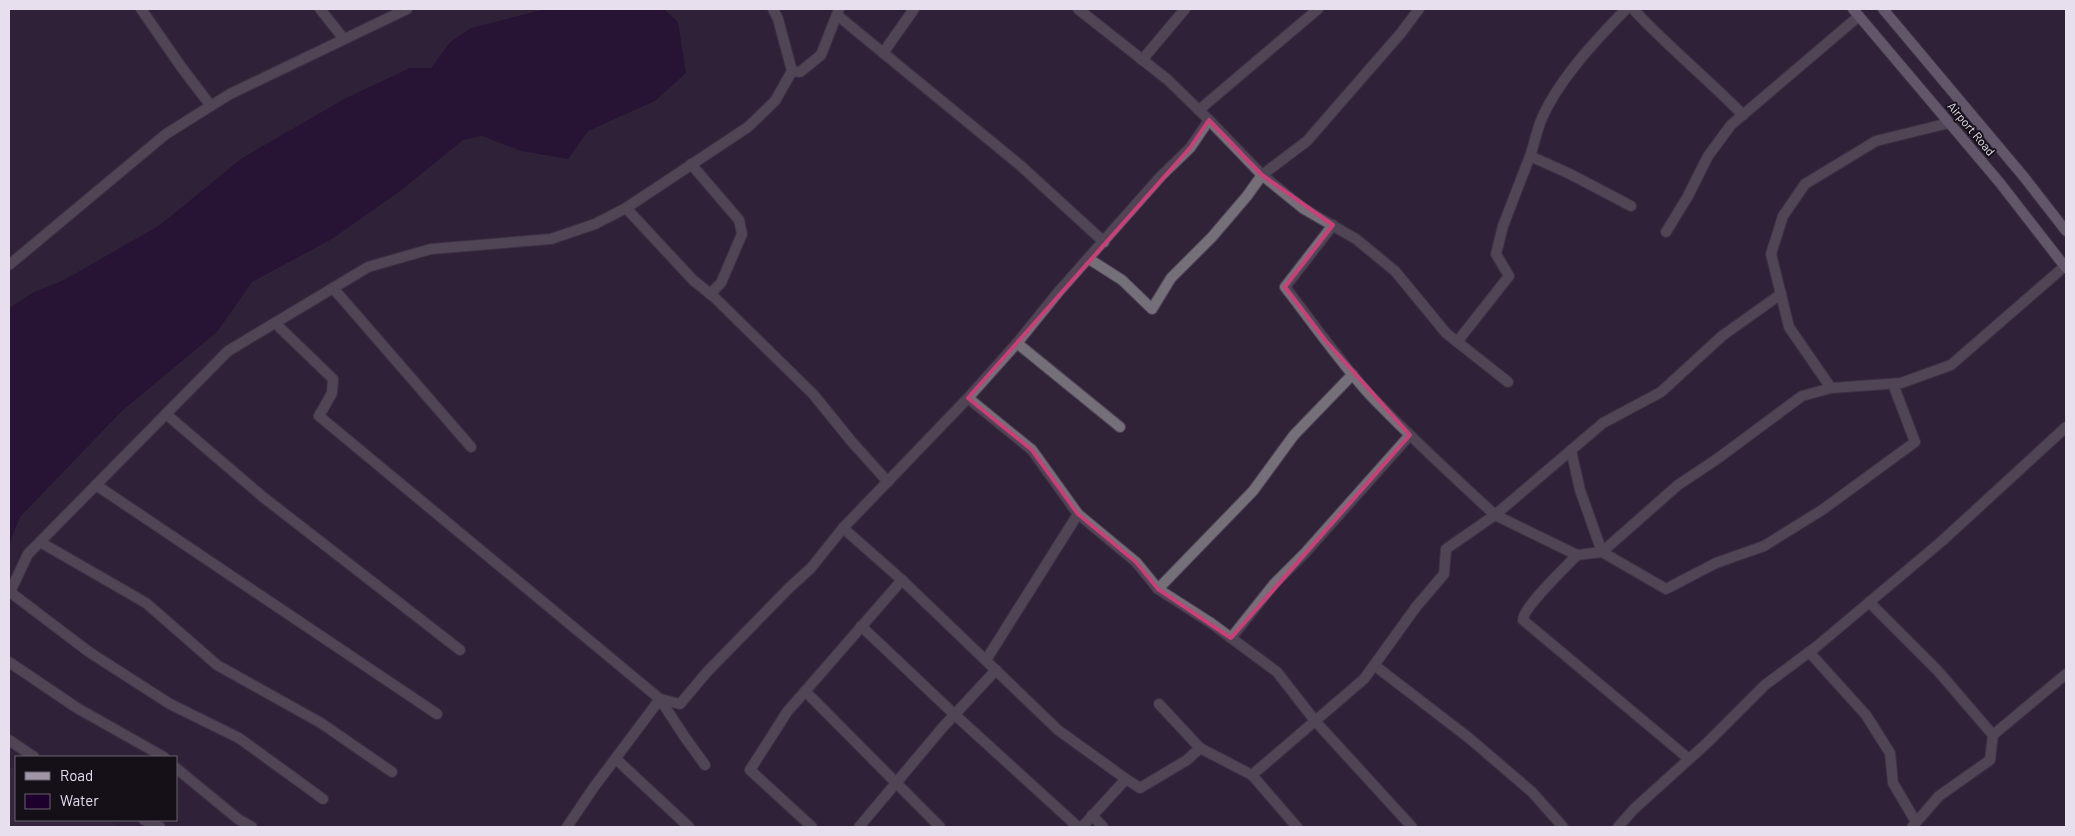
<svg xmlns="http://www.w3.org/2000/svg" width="2075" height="836" font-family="Barlow,sans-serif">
<rect width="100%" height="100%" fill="#302338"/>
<path fill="#3c2c45" d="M9,766L16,770V820H106L120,827H9Z"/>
<path fill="#1e002d" d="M545,9H664L678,22L686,73L655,101L588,131L568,159L521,151L482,136L463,140L403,189L332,239L252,282L217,332L122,411L20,517L9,545V308L34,292L64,280L160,225L242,158L346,98L410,68H431L450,42L471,28Z"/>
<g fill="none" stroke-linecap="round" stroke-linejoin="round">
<defs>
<g id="minor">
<path d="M141,9L182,68L211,106"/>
<path d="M320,9L344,39"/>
<path d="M1078,9L1168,80L1209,120L1262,175L1304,209L1356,239L1395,271L1446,333L1508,382"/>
<path d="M1626,9C1596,40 1556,82 1540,123C1536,134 1534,145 1530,156L1570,174L1631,206"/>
<path d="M1633,9C1667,46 1707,78 1743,115"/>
<path d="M837,15L1021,166L1104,242"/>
<path d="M883,53L914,9"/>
<path d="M1142,60L1185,9"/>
<path d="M792,71L800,72L821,55L839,9"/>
<path d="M1199,110L1318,9"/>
<path d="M1949,123L1876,141L1805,184L1783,216L1771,254L1789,327L1831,388L1901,383L1951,365L2065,266"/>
<path d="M691,164L739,220L742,234L721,283L710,294"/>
<path d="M626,208L693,280L714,297L813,394L852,442L888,482"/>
<path d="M1333,225L1285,287C1313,323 1339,361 1370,395C1410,437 1453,476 1495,515L1603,423L1661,392L1722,336L1781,294"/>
<path d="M1666,232L1688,196L1708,156L1731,125L1859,16"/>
<path d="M1089,259L1122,280L1152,309L1171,278L1212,237L1247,196L1262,175L1307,141L1401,33L1419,9"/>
<path d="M9,265L166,134L230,94L407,9"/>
<path d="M333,288L471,447"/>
<path d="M275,323L333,379L332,393L319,416L660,699L684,736L705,765"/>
<path d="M1457,342L1509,276L1496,254L1503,226L1530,156"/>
<path d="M1017,343L1120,427"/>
<path d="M968,398L1032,450L1078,514L1136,562L1158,589L1211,623L1277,672L1316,722L1412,827"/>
<path d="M166,414L263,497L460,650"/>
<path d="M1571,450L1580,490L1602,552L1678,485L1717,459L1802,396L1831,388"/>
<path d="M96,485L437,714"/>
<path d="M843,528L902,580"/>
<path d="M40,542L146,603L217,665L321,723L392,772"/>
<path d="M1577,555C1566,567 1523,607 1523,620L1689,759"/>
<path d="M1158,589L1253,491L1294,435L1353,374"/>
<path d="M10,592L89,652L170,704L239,738L323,799"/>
<path d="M9,594L28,554L228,351L368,267L431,249L551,239L595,224L626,208L748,127L775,101L792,71L778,19L773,9"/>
<path d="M1869,602L1938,671L1993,735L1990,760L1939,796L1912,827"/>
<path d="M861,626L954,714L1078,827"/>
<path d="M1231,638L1274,584L1305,553L1410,435"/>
<path d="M1809,652L1866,715L1890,753L1893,783L1916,822"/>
<path d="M986,660L1078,514"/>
<path d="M9,662L77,708L164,757"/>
<path d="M1374,665L1469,738L1532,792L1563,827"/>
<path d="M805,691L940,827"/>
<path d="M1159,704L1200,748L1252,775L1364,679L1416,607L1444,574L1446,549L1495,515L1577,555L1602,552L1666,589L1716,563L1764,546L1822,510L1915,442L1893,384"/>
<path d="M1993,735L2066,674"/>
<path d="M9,740L34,757"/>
<path d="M616,759L689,827"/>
<path d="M176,768L238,819L252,827"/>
<path d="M1252,775L1297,827"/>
<path d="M1126,779L1140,788L1187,760L1200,748"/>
<path d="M1092,815L1103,827"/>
<path d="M144,820L160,827"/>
<path d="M567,827L594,787L660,699L680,704L707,672L789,588L811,568L843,528L968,398L1017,343L1060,290L1161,176L1190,148L1209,120"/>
<path d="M812,827L750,770L787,712L902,580L1058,730L1126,779L1082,827"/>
<path d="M859,827L943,727L996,670"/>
<path d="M1618,827L1634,809L1708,742L1765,685L1816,647L1942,541L2066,427"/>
</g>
<g id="secondary">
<path d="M1853,9L2000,183L2066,268"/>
<path d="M1883,9L2024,177L2066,231"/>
</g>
</defs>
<use href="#minor" stroke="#4d4155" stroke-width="12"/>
<use href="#secondary" stroke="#4d4155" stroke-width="12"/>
<use href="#minor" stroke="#756f79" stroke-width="10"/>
<use href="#secondary" stroke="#a096a7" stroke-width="10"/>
</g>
<path d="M0 0H2075V836H0ZM1209,120L1262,175L1333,225L1285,287L1326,341L1410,435L1231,638L1158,589L1136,562L1078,514L1032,450L968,398L1190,148Z" fill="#302338" fill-opacity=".55" fill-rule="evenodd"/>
<path fill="none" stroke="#c94078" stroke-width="4" stroke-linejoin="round" d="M1209,120L1262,175L1333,225L1285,287L1326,341L1410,435L1231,638L1158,589L1136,562L1078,514L1032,450L968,398L1190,148Z"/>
<g text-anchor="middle" stroke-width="4" stroke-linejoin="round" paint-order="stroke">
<g font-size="12" fill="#e7dfed" stroke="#150f18">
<text transform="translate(1971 129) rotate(50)" y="4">Airport Road</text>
</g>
</g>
<rect width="2075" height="836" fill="none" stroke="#e7dfed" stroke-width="20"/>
<rect x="15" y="756" width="162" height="65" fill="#150f18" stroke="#69626d"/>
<rect x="25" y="772" width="25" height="8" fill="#a096a7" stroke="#69626d"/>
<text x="60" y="781" font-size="15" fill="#e7dfed">Road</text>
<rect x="25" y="794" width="25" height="15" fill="#1e002d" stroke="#69626d"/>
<text x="60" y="806" font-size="15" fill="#e7dfed">Water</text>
</svg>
